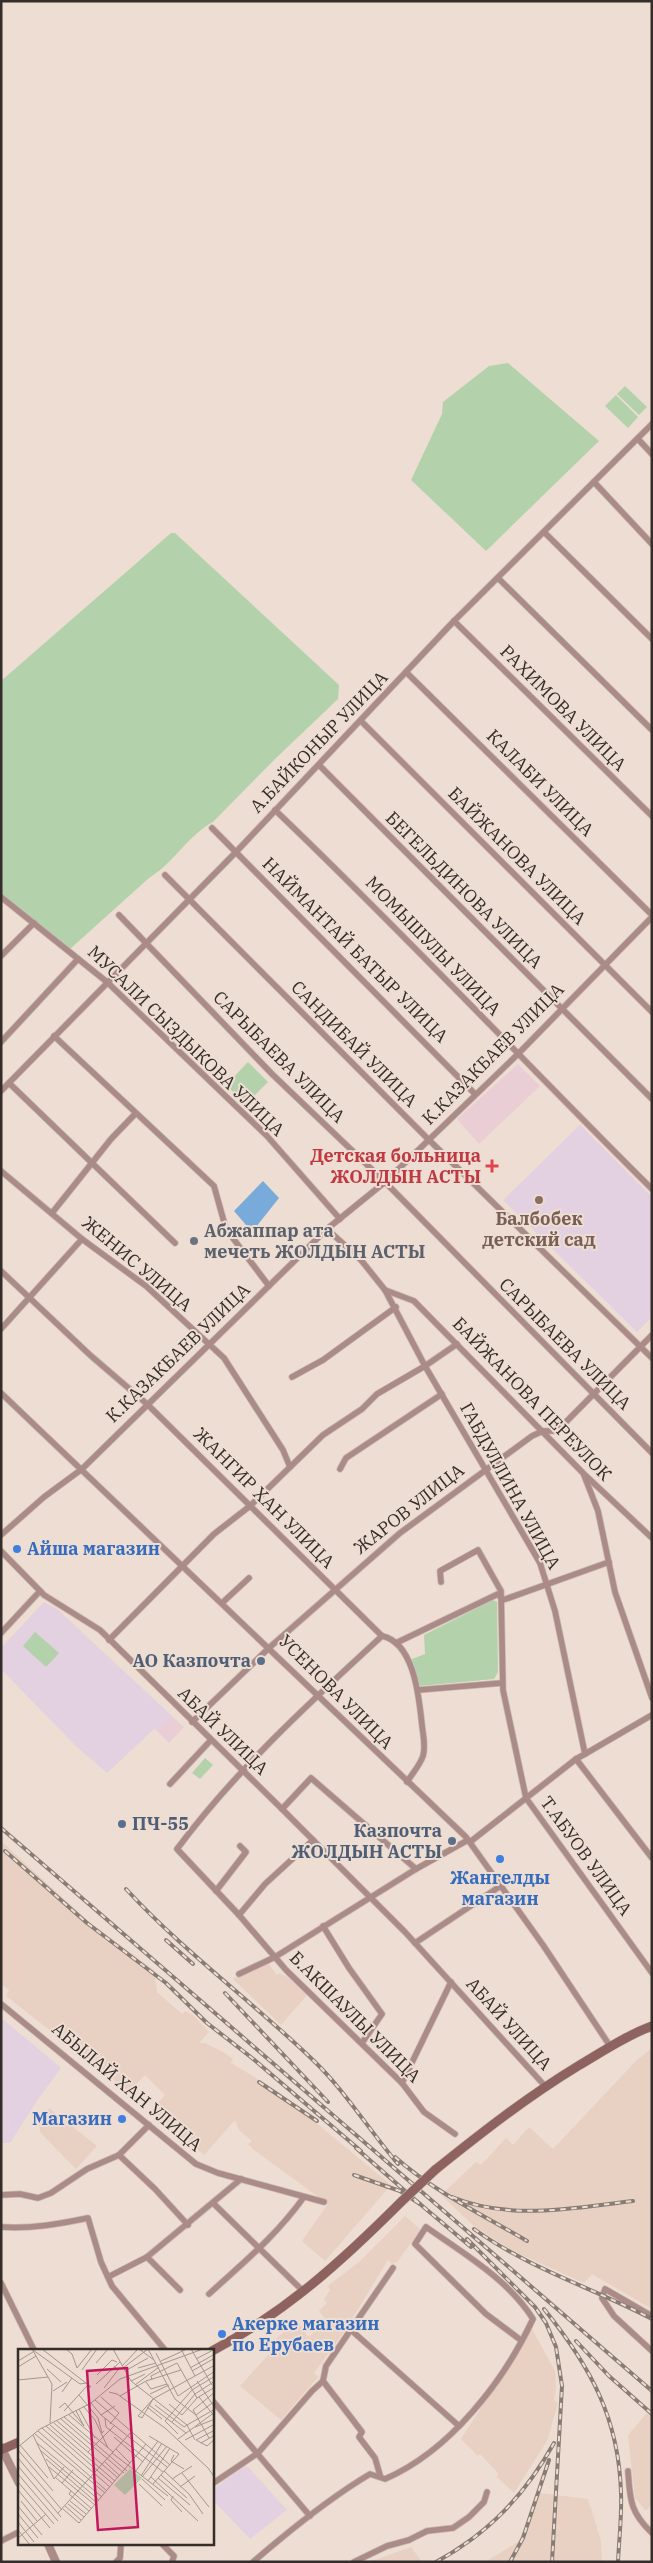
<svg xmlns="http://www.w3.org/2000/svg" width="653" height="2563" font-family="'IBM Plex Serif',serif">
<rect width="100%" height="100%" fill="#eeddd2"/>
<g fill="#e9cfd5">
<path d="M518,1064L540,1086L479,1144L457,1119Z"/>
<path d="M173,1717L184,1727L169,1743L156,1730Z"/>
</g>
<g fill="#e8d1c2">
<path d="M1,1841L88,1921L154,1970L157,1992L182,2014L185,2011L193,2015L209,2032L199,2043H205L223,2052L233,2059L231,2063L279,2092L391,2185L325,2261L302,2241L328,2204L254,2150L248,2144L252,2141L239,2130L235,2120L204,2155L152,2110L165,2095L145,2075L129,2092L6,1996L9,1990L1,1984Z"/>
<path d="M268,1963L277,1975L279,1973L289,1978L307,1995L281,2025L233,1979Z"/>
<path d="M652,2048V2309L592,2274L584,2283L511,2250L474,2226L441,2195L476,2162L481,2165L506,2138L513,2145L529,2127L553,2149L636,2061Z"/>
<path d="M49,2108L97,2146L76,2169L40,2132L39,2123Z"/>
<path d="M405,2216L420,2229L419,2232L397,2262L392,2264L388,2260L344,2332L314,2373L318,2377L281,2420L240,2386L270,2353L265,2348L286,2330L298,2321L308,2337L328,2322L319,2311L327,2303L324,2299L330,2290L328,2286L359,2262Z"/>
<path d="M532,2329L555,2371L556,2389L554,2400L558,2403L547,2441L514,2493L497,2477L498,2473L480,2454L478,2456L461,2439Z"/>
<path d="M647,2413L652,2417V2504L646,2511L635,2498L628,2435Z"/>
<path d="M540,2493L588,2499L601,2541L602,2562H485L518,2542Z"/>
<path d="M411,2547L422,2562H369Z"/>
</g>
<g fill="#e3d0e0">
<path d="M580,1125L652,1197V1317L637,1332L503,1200Z"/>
<path d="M44,1602L58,1610L173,1717L156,1730L154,1729L107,1773L77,1747L1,1669V1648Z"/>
<path d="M1,2018L61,2068L38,2099L10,2143H1Z"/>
<path d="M244,2466L248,2467L287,2510L250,2539L213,2500V2490Z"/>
</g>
<g fill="#b3d2ac">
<path d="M508,363L599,441L486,551L411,480L442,414L443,402L489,366Z"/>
<path d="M625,386L647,407L639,415L617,394Z"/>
<path d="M616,395L638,417L628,428L605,406Z"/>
<path d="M171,533H175L339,685L338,699L274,760L213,822C188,835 174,863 149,878L70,949L1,893V681Z"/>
<path d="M248,1062L268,1082L246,1104L226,1085Z"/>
<path d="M493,1600L497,1602L498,1672L494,1679L420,1686L412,1659L425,1654L424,1635Z"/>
<path d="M35,1632L59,1653L46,1667L23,1646Z"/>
<path d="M205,1758L213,1765L200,1779L192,1773Z"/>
</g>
<path fill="#78abd9" d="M263,1181L279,1198L252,1232L234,1211Z"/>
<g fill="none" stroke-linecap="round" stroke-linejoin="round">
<defs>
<g id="minor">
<path d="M638,439L652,454"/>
<path d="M594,482L652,544"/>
<path d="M544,532L652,639"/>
<path d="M498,578L652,730"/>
<path d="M454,621L652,816"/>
<path d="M406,672L652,915"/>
<path d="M361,721L652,1012"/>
<path d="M319,765L652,1099"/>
<path d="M275,810C404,933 525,1063 652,1189"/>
<path d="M212,828L475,1094"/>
<path d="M165,875L428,1139L652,1358"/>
<path d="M1,897L107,982L267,1136L340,1219"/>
<path d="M119,915L272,1074L385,1182L652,1453"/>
<path d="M1,956L34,923"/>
<path d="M54,1036L214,1186L226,1229L269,1286"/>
<path d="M1,1042L78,959"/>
<path d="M9,1083L175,1243"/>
<path d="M1,1091L236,852L454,621L652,424"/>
<path d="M1,1171L82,1239L146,1286L224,1358L283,1450L290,1467"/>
<path d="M52,1213L111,1139L135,1114"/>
<path d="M327,1229L361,1260L385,1290L425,1366L540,1563L555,1611L585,1754L576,1759L652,1858"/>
<path d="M1,1271L90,1355L147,1404L382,1636C415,1643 419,1699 422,1725C423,1735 426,1746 423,1756C420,1765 412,1774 407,1782"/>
<path d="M385,1290L414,1301L584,1474L652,1538"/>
<path d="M1,1329L82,1239"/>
<path d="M292,1377L323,1360L396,1307"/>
<path d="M1,1393L466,1837L543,1945L610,2046"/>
<path d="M340,1469L346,1458L442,1394"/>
<path d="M584,1475L598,1511L615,1592L652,1698"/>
<path d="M1,1535L44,1497L82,1469L327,1229L385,1182L517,1055L652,917"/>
<path d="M1,1551L44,1595L100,1630L282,1809L405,1932L545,2086"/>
<path d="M441,1582L440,1571L478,1550L501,1591L503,1690L526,1798L652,1973"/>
<path d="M222,1603L249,1578"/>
<path d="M1,1633L40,1591"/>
<path d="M382,1636C309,1703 236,1770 177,1849L239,1915L286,1970L402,2083L424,2112L455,2134"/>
<path d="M109,1640L214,1534L250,1506L323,1435L362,1409L377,1394L425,1366L457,1344"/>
<path d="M396,1643L498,1594L503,1600L609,1562"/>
<path d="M418,1690L502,1683"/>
<path d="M192,1722L270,1647L400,1533L532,1436L543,1431H557L652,1335"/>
<path d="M585,1754L652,1715"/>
<path d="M170,1784L211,1740"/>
<path d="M282,1809L311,1778L416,1869"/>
<path d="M470,1842L576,1759"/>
<path d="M216,1891L246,1852L240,1846"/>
<path d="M239,1915L265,1884L313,1840"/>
<path d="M323,1926L349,1968L382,2014L362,2043"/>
<path d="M415,1943L502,1885"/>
<path d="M239,1974L275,1957L416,1869L468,1840"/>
<path d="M1,2004L196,2164L218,2173L324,2202"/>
<path d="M402,2083L451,1982"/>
<path d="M119,2155L155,2189L188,2225"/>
<path d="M1,2195L20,2194L38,2198L51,2193L87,2169L119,2155L149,2125"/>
<path d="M213,2203L304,2292"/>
<path d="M1,2227C32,2229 59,2224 88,2218L101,2262L112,2286L165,2350"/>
<path d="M147,2257L180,2290"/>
<path d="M108,2277L147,2257L241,2179"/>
<path d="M1,2283L34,2350"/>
<path d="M209,2294C245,2261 275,2237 304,2197"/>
<path d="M652,2316L605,2289L602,2298L614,2316L652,2351"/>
<path d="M351,2330L459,2426"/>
<path d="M323,2381L362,2432L359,2437L375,2458L380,2475"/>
<path d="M212,2400L310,2516"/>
<path d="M628,2471C630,2500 630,2512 652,2533"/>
<path d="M212,2484L258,2453L312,2391L323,2381L326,2366L393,2268"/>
<path d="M1,2541L19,2532"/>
<path d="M162,2544L174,2556L172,2562"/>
<path d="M116,2562L120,2558L121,2544"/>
<path d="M253,2562C290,2530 328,2499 370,2474L385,2479C450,2451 504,2381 533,2319C509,2280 463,2253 426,2227L415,2244L486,2314L522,2341"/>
<path d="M354,2562L387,2546L409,2540L427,2531L453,2528L469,2517L484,2502L487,2492"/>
</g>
<g id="tertiary">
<path d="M1,2447L19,2483"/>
<path d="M48,2544L56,2562"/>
</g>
<g id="secondary">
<path d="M435,2170C481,2133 527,2097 578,2066C602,2052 625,2036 652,2026"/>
<path d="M212,2351C286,2312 342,2261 401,2202"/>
<path d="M1,2450L19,2442"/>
</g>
</defs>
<use href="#minor" stroke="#c9bab0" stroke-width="7"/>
<use href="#tertiary" stroke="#c9bab0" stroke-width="9"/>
<use href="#secondary" stroke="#c9bab0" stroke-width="10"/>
<use href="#minor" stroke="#aa8b88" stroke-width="5.5"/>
<use href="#tertiary" stroke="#aa8b88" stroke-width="8"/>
<use href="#secondary" stroke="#8e625e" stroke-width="9"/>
<defs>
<g id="rail">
<path d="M1,1828L652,2391"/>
<path d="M5,1851L87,1923L166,1983L207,2023L252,2058L361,2151"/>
<path d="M126,1889C184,1952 253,2002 314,2061C346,2092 369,2130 398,2164"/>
<path d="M166,1940L193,1964"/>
<path d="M225,1993L328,2102"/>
<path d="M259,2082L317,2121"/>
<path d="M356,2148L420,2204"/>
<path d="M395,2157C433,2191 483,2215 527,2241"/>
<path d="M354,2175L400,2191L420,2204L471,2247"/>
<path d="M452,2197C511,2221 572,2208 633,2201"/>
<path d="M474,2229C528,2268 593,2288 652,2319"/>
<path d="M467,2239L535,2307L546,2323L556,2347L562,2386L552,2562"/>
<path d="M544,2309C590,2366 619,2418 621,2493C622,2515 619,2539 618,2562"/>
<path d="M576,2341L609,2376L652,2414"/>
<path d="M436,2562C489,2533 525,2495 554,2443"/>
<path d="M510,2562L523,2538L549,2460"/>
</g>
</defs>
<use href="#rail" stroke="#887c75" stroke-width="4"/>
<use href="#rail" stroke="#eeddd2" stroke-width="2" stroke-dasharray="5.5" stroke-linecap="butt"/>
<defs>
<path id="secondary-bridge" d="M401,2202L435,2170"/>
</defs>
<use href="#secondary-bridge" stroke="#c9bab0" stroke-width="10" stroke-linecap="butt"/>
<use href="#secondary-bridge" stroke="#8e625e" stroke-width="9"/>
</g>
<path fill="#e0444e" stroke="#eeddd2" stroke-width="2" d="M489.5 1158.5h5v5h5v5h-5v5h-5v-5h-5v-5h5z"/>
<circle fill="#8d6e63" stroke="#eeddd2" stroke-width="2" cx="539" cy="1200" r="5"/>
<circle fill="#6b7280" stroke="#eeddd2" stroke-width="2" cx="194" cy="1241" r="5"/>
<g fill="#3f7fe0" stroke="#eeddd2" stroke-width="2">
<circle cx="17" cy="1549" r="5"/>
<circle cx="500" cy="1859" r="5"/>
<circle cx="122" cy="2119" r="5"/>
<circle cx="222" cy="2334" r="5"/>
</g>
<g fill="#5c6f8a" stroke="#eeddd2" stroke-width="2">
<circle cx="261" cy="1661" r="5"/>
<circle cx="122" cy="1824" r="5"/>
<circle cx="452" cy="1841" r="5"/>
</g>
<g text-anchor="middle" stroke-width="4" stroke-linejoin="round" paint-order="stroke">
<g font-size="18" fill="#342d29" stroke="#eeddd2">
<text transform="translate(563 708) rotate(45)" y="6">РАХИМОВА УЛИЦА</text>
<text transform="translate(319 742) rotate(-46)" y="6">А.БАЙКОНЫР УЛИЦА</text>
<text transform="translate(540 783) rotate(45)" y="6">КАЛАБИ УЛИЦА</text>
<text transform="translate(517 856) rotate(45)" y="6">БАЙЖАНОВА УЛИЦА</text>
<text transform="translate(464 890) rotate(45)" y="6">БЕГЕЛЬДИНОВА УЛИЦА</text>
<text transform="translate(433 946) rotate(46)" y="6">МОМЫШУЛЫ УЛИЦА</text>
<text transform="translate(355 950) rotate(45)" y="6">НАЙМАНТАЙ БАТЫР УЛИЦА</text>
<text transform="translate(186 1041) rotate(44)" y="6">МУСАЛИ СЫЗДЫКОВА УЛИЦА</text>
<text transform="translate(354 1044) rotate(45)" y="6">САНДИБАЙ УЛИЦА</text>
<text transform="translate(493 1054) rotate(-45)" y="6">К.КАЗАКБАЕВ УЛИЦА</text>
<text transform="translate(279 1057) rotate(45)" y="6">САРЫБАЕВА УЛИЦА</text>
<text transform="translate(137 1264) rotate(40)" y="6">ЖЕНИС УЛИЦА</text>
<text transform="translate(565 1344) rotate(45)" y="6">САРЫБАЕВА УЛИЦА</text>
<text transform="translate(178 1353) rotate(-44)" y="6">К.КАЗАКБАЕВ УЛИЦА</text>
<text transform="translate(532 1399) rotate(46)" y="6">БАЙЖАНОВА ПЕРЕУЛОК</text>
<text transform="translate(510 1486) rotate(61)" y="6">ГАБДУЛЛИНА УЛИЦА</text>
<text transform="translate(264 1498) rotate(45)" y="6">ЖАНГИР ХАН УЛИЦА</text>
<text transform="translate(409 1509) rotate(-38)" y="6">ЖАРОВ УЛИЦА</text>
<text transform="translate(336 1692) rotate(45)" y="6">УСЕНОВА УЛИЦА</text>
<text transform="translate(223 1731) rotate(44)" y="6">АБАЙ УЛИЦА</text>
<text transform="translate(586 1856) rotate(54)" y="6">Т.АБУОВ УЛИЦА</text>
<text transform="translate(355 2017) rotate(45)" y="6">Б.АКШАУЛЫ УЛИЦА</text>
<text transform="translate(509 2024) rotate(48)" y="6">АБАЙ УЛИЦА</text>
<text transform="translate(127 2087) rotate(40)" y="6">АБЫЛАЙ ХАН УЛИЦА</text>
</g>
<g font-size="18" font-weight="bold" fill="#be3a42" stroke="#eeddd2" text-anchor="end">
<text x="481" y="1162">Детская больница<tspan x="481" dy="21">ЖОЛДЫН АСТЫ</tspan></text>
</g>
<g font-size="18" font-weight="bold" fill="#785e54" stroke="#eeddd2">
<text x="539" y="1225">Балбобек<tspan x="539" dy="21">детский сад</tspan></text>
</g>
<g font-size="18" font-weight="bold" fill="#5b616d" stroke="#eeddd2" text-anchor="start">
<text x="204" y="1237">Абжаппар ата<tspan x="204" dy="21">мечеть ЖОЛДЫН АСТЫ</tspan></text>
</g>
<g font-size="18" font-weight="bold" fill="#366cbe" stroke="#eeddd2" text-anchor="start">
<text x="27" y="1555">Айша магазин</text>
<text x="500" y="1884" text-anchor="middle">Жангелды<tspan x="500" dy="21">магазин</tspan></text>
<text x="112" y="2125" text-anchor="end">Магазин</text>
<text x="232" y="2330">Акерке магазин<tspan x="232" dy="21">по Ерубаев</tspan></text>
</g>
<g font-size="18" font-weight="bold" fill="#4e5e75" stroke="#eeddd2" text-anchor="end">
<text x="251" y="1667">АО Казпочта</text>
<text x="132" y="1830" text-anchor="start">ПЧ-55</text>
<text x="442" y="1837">Казпочта<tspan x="442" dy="21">ЖОЛДЫН АСТЫ</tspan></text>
</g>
</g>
<g transform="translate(18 2349)">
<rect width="196" height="196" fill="#eeddd2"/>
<path d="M112,120L124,129L107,146L96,136Z" fill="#b3d2ac"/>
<path fill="none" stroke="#a4978e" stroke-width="1" d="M14,0L34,35L32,74M24,0L73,38L69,37L46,62M48,0L54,5L59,19L74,0M95,0L113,32L169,76L177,91M121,0L136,11M130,0L157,50L178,66M163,0L177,27M173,0L194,36M15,1L62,35L68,34M138,4L160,47L197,22M178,10L197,0M0,12L15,3M143,12L169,0M78,14L90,0M159,14L179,49M104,17L120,0M0,18L18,7M105,19L130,0M120,19L138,14M172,19L197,5M29,20L43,33M64,21L79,0M107,22L130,9M174,22L197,9M79,26L94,11L99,13M0,31L30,28M134,31L133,27L159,14M113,32L127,25M179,32L197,59M128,33L133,40L149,35M78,35L102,13M117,36L141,18M86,39L100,21L96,17M35,42L49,33M44,43L54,29M91,43L99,45L147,79L190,119L197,129M132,45L151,36M61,46L80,69L84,84L86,82M102,47L128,32L163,21M83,48L101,64L92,75M181,48L197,68M135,50L124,69L120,67L135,50L197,16M77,51L152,116M73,54L83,66L149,118M151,55L164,66L179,49L197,38M131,56L168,84M137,56L166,78L169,76M65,57L77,71L90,99M129,58L144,70M41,59L47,54L66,77M61,60L77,89M58,62L66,77M50,65L95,103M83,66L97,57M178,66L197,52M46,68L109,122M87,69L88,78L145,123M43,70L106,124M39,72L72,100M154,73L177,45L197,32M36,74L100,129M32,76L97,132M169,76L197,60M28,77L95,135M177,78L197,70M24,79L92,138M20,82L89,142M17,85L87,144M160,85L147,72L174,41L197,27M15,86L36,130L46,118M131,87L161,105L135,135M96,88L125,113M191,89L175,61L197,43M160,90L197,63M167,91L197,75M178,91L189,97L197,90M178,91L197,81M19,94L84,148M183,94L197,86M2,96L30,129M0,98L22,80L73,54L102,30L185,0M98,100L112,114M0,101L35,142M22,101L81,151M70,103L97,76M94,104L150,147M156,106L153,112L166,120M0,109L44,161M28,110L79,154M86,112L102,127M0,117L43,168M31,118L77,156M146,122L171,145L185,165M117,123L140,92M164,124L191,158M0,125L40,172M143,126L169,149M123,127L144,94M37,128L74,160M124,128L149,97M133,128L180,172M140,129L172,156M124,130L147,151M154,130L174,117M130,132L152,99M0,133L36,175M44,134L55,121M121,135L144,157M162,138L177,127M0,141L32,179M53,142L51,145L71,162M155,147L153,151L164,163M3,152L19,172M52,152L68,165M50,155L66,168M0,157L24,186M47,157L63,171M45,160L61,174L128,95M40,164L114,82M0,165L20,189M0,173L16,193M0,181L12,196M0,189L28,165"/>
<path fill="#c2185b" fill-opacity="0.15" stroke="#c2185b" stroke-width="2.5" d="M109,19L120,178L80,181L69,22Z"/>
<rect width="196" height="196" fill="none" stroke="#342d29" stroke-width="2.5"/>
</g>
<rect width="653" height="2563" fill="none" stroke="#342d29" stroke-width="5"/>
</svg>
